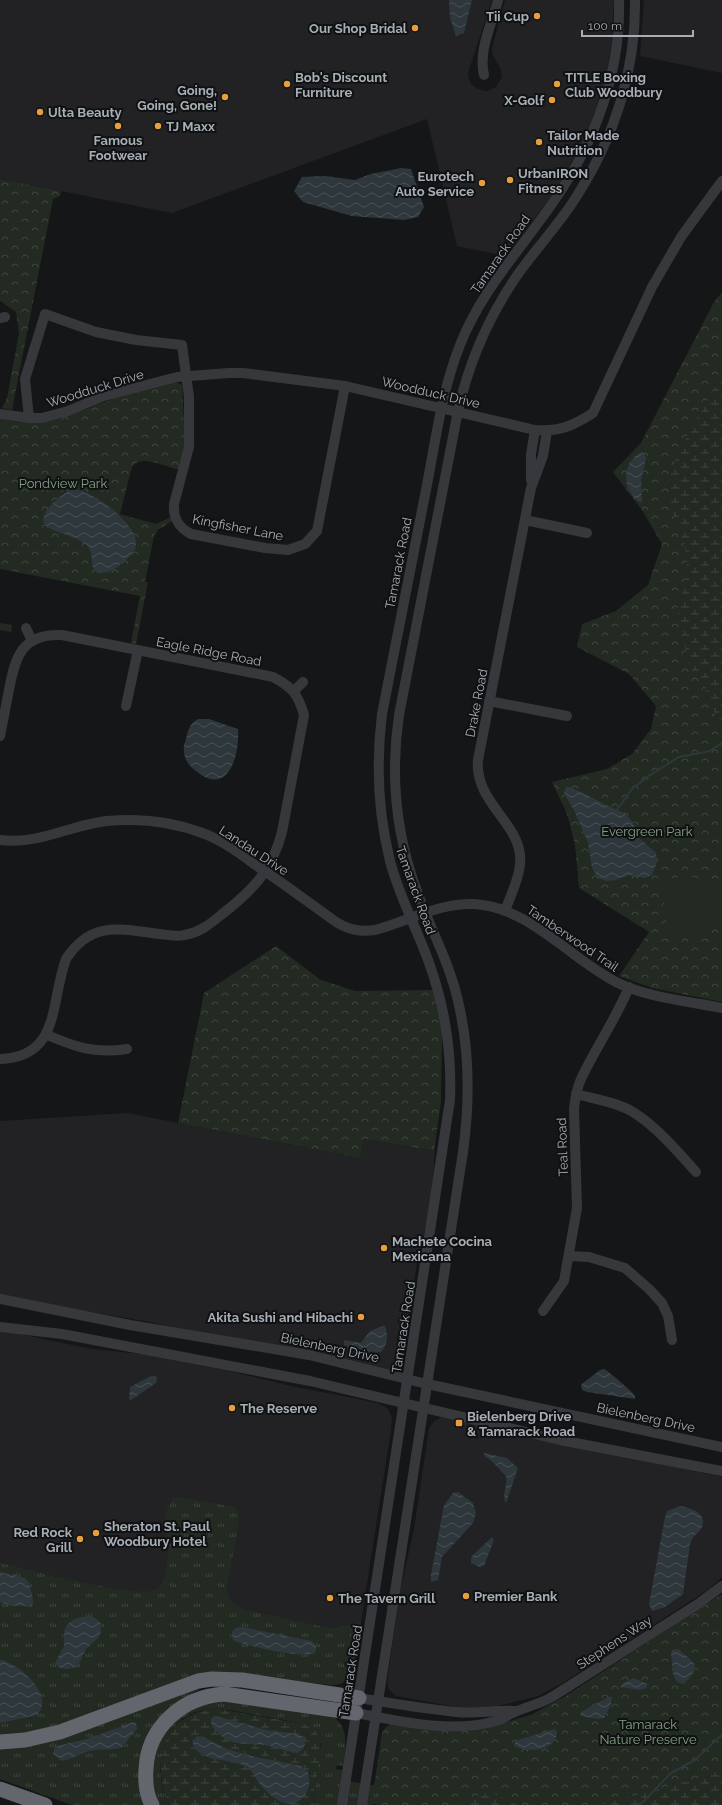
<svg xmlns="http://www.w3.org/2000/svg" width="722" height="1805" font-family="Raleway,sans-serif">
<defs>
<pattern id="grass-tufts" width="24" height="20" patternUnits="userSpaceOnUse"><rect width="24" height="20" fill="#222a22"/><path d="M3 7l-1-3M5 7V3M7 7l1-3M15 17l-1-3M17 17v-4M19 17l1-3" fill="none" stroke="#3f4640"/></pattern>
<pattern id="forest-crowns" width="20" height="18" patternUnits="userSpaceOnUse"><rect width="20" height="18" fill="#222a22"/><path d="M2 6a3 3 0 1 1 6 0M12 15a3 3 0 1 1 6 0" fill="none" stroke="#3f4640"/></pattern>
<pattern id="wetland-marsh" width="20" height="14" patternUnits="userSpaceOnUse"><rect width="20" height="14" fill="#222a22"/><path d="M1 5h8M5 5V1M11 12h8M15 12V8" fill="none" stroke="#3f4640"/></pattern>
<pattern id="water-waves" width="16" height="10" patternUnits="userSpaceOnUse"><rect width="16" height="10" fill="#2e373c"/><path d="M0 5q4-4 8 0t8 0" fill="none" stroke="#495156"/></pattern>
</defs>
<rect width="100%" height="100%" fill="#151617"/>
<g fill="#222224">
<path d="M0,0H492L468,73L469,80L472,85L478,89L486,91L496,87L502,77L501,69L493,56L492,49L505,0H614L612,39L607,72L597,106L585,137L556,190L506,256L457,246L427,119L172,213L0,179Z"/>
<path d="M644,0H722V73L640,56Z"/>
<path d="M127,1113L360,1158L364,1139L433,1151L435,1146L433,1182L427,1222L418,1256L402,1358L397,1367L392,1371L238,1342L145,1321L0,1297V1121Z"/>
<path d="M0,1330L92,1349L142,1354L229,1371L291,1386L378,1403L387,1408L392,1417L391,1430L354,1667L352,1675L347,1681L340,1684L333,1685L231,1674L0,1736Z"/>
<path d="M443,1416L722,1477V1577L709,1589L604,1657L561,1684L538,1696L494,1707L462,1708L396,1696L389,1690L387,1682L400,1591L414,1529L429,1429L434,1421Z"/>
</g>
<g fill="url(#grass-tufts)">
<path d="M179,1497L229,1506L235,1507L239,1512V1521L227,1588C228,1600 234,1605 244,1609L309,1624L331,1628L347,1626L361,1621C358,1641 360,1684 333,1685L231,1674L55,1726L27,1733L0,1736V1563C24,1568 142,1601 157,1589C166,1582 167,1564 168,1555C171,1536 158,1518 173,1499Z"/>
<path d="M722,1594V1608L382,1803L370,1805H314V1795L321,1744L309,1726C294,1721 277,1719 261,1716C222,1708 182,1698 165,1745C157,1766 160,1786 169,1805H159L152,1780L153,1758L167,1725L211,1699L335,1718C350,1729 345,1750 343,1766L337,1765L336,1769L342,1770L341,1780L378,1786L390,1729L389,1725L393,1723L493,1726L531,1715L566,1696Z"/>
<path d="M201,1685L202,1688L173,1705L157,1721L149,1805H72L0,1779V1746Z"/>
</g>
<g fill="url(#forest-crowns)">
<path d="M0,179L61,191L60,196L53,199L12,410L2,408L7,398L19,333L16,312L0,301Z"/>
<path d="M722,292V1002L652,988L619,976L649,932L579,888L575,845L567,814L552,782L607,769L632,754L651,729L656,706L629,674L577,647L582,624L616,611L648,585L662,544L642,510L613,472L641,443L714,302Z"/>
<path d="M176,382L182,385L185,444L179,469C165,468 142,453 132,467L120,514L156,524L171,517L172,521L158,530L154,536L145,582H148L136,644L131,643L140,596L0,569V419C46,428 65,417 107,401C130,392 153,387 176,382Z"/>
<path d="M0,623L12,625L11,632L0,630Z"/>
<path d="M276,946L321,980L355,991L433,990L442,1030L441,1102L434,1151L364,1139L360,1158L178,1123L204,993Z"/>
<path d="M722,1594V1805H376L379,1787L374,1786L382,1733L386,1727L393,1723L493,1726L531,1715L566,1696Z"/>
</g>
<g fill="url(#wetland-marsh)">
<path d="M722,375V735L709,695L689,665L677,609L688,575L685,546L673,513L668,483L678,452Z"/>
<path d="M219,1709L304,1724C337,1736 310,1780 314,1805H169C149,1761 165,1709 219,1709Z"/>
<path d="M722,1770V1805H599L699,1778Z"/>
<path d="M493,1793L518,1805H460L481,1794Z"/>
</g>
<path fill="#222a22" d="M687,876C722,885 722,891 722,926L674,940L668,936L661,880Z"/>
<g fill="url(#water-waves)">
<path d="M449,0H472L464,33L456,36L450,18Z"/>
<path d="M401,168L411,169L424,207L418,217L404,220L352,216L303,202L294,191L302,177L325,176L355,180L371,174Z"/>
<path d="M641,452L645,454L646,458L641,480L642,502L641,503C622,491 620,464 641,452Z"/>
<path d="M71,489C90,488 139,524 136,545C136,552 126,559 121,564C114,570 106,575 96,572C88,563 96,552 85,544C75,535 50,533 43,522C43,508 61,496 71,489Z"/>
<path d="M198,719H209L238,729C240,755 228,798 196,771C189,766 184,759 184,751C183,747 185,742 186,739C188,730 190,723 198,719Z"/>
<path d="M566,787H570L625,814L632,821L640,839L656,853L657,862L652,875L645,878L630,875L615,880L607,881L598,878L592,868L588,843L574,810L565,795L564,792Z"/>
<path d="M383,1326H385C388,1334 388,1346 381,1352L365,1353L344,1345V1340L361,1343L370,1331Z"/>
<path d="M604,1369C607,1370 633,1392 635,1396V1399L587,1392L582,1390L581,1385L583,1383L600,1370Z"/>
<path d="M151,1376L157,1377L156,1383L131,1400L129,1399L130,1387Z"/>
<path d="M484,1453L507,1458L518,1468L506,1503C501,1497 508,1484 506,1476C499,1470 492,1459 484,1456Z"/>
<path d="M458,1492L473,1503L476,1513L473,1523L442,1557L438,1580L432,1582L431,1581V1575L444,1505L453,1493Z"/>
<path d="M680,1506C692,1508 709,1514 701,1529C697,1535 693,1534 690,1544L683,1594L665,1607L652,1611L649,1604L665,1517L667,1511Z"/>
<path d="M492,1537L494,1540L484,1566L479,1567L471,1563V1558L473,1555Z"/>
<path d="M0,1572C14,1577 28,1572 31,1590C32,1596 34,1601 32,1606H11L0,1602Z"/>
<path d="M86,1616L95,1618L100,1622L101,1631L99,1637L86,1649L78,1666C69,1670 61,1671 55,1663L64,1646V1631L67,1625L74,1619Z"/>
<path d="M242,1627L312,1641L316,1646V1651L314,1654C286,1656 260,1648 233,1641L232,1632L235,1628Z"/>
<path d="M678,1649L689,1658L695,1665L694,1672L684,1684L677,1682L673,1674L671,1653Z"/>
<path d="M0,1660C18,1662 56,1696 37,1715L0,1723Z"/>
<path d="M634,1678L647,1684V1688L639,1690L620,1687L623,1683Z"/>
<path d="M610,1696L612,1698L611,1704L604,1718L599,1719L580,1716L581,1712Z"/>
<path d="M216,1716L267,1730L297,1734L304,1737C306,1745 305,1748 298,1753C287,1752 277,1747 265,1745C247,1743 230,1747 216,1731C212,1727 210,1723 211,1718Z"/>
<path d="M133,1722L136,1723L137,1729L121,1748C111,1751 100,1748 89,1751C80,1753 71,1760 62,1761L53,1754L54,1748L57,1746L87,1739Z"/>
<path d="M554,1729L557,1731C557,1751 528,1754 514,1746L515,1741Z"/>
<path d="M197,1736C207,1736 221,1748 234,1751C255,1758 279,1761 301,1766L308,1772C312,1786 306,1805 286,1804C276,1800 266,1793 260,1784C255,1779 253,1771 247,1767C232,1758 195,1763 192,1741Z"/>
</g>
<g fill="none" stroke-linecap="round" stroke-linejoin="round">
<g stroke="#2e373c" stroke-width="2">
<path d="M617,810L632,789L650,775L679,757L710,751L722,743"/>
<path d="M638,1805L643,1802L671,1773L695,1760L722,1735"/>
</g>
<g stroke="#37383c" stroke-width="10">
<path d="M484,75C478,50 492,24 498,0"/>
<path d="M0,318L5,317"/>
<path d="M0,414L29,418H42L68,411L104,396L177,377L229,373H243L345,386L535,430C559,432 573,426 593,413L652,287L681,237L722,181"/>
<path d="M29,418L25,379L45,314L96,332L136,340L182,345L189,397V447L174,504C173,518 178,527 191,534L265,548L288,550L305,544L317,531L345,386"/>
<path d="M531,480V454L535,430"/>
<path d="M525,520L587,533"/>
<path d="M26,628L32,641"/>
<path d="M294,691L303,682"/>
<path d="M489,701L567,716"/>
<path d="M126,706L138,650"/>
<path d="M0,736C3,721 6,706 9,690C15,657 22,633 62,635L273,677C292,687 298,694 304,715L282,832C272,871 252,891 221,915C210,924 199,933 184,935C177,937 168,935 160,934C121,929 91,920 66,959C50,1002 61,1057 0,1059"/>
<path d="M0,840C38,845 70,825 107,821C140,818 174,822 205,834C223,841 239,853 254,864C282,882 309,903 336,922C349,930 360,932 375,930C409,921 438,903 474,904C529,907 569,958 616,982C648,998 687,1001 722,1008"/>
<path d="M505,911C510,896 519,880 520,864C524,824 474,804 478,760L531,488L543,456L547,431"/>
<path d="M47,1035C76,1047 94,1054 127,1049"/>
<path d="M576,1094C595,1099 616,1102 633,1112C657,1127 677,1151 696,1172"/>
<path d="M569,1256L589,1257L625,1268L649,1289L662,1303L668,1316L672,1340"/>
<path d="M0,1299L130,1325L309,1355L427,1384L722,1447"/>
<path d="M543,1311L564,1281L577,1208L574,1109C575,1099 577,1088 581,1079C596,1047 616,1019 629,987"/>
<path d="M0,1327L62,1334L310,1381L560,1440L722,1471"/>
<path d="M359,1698C391,1703 424,1709 457,1712C476,1714 495,1710 515,1711"/>
<path d="M356,1713C401,1721 451,1734 496,1721C503,1719 509,1714 515,1712C528,1706 540,1704 552,1697L698,1604L722,1586"/>
<path d="M342,1805L450,1100C452,1052 445,1006 428,960C416,927 399,896 390,861C378,813 376,763 382,714C396,641 411,568 425,495C435,445 441,393 460,345C481,291 521,249 554,201C595,142 621,72 619,0"/>
<path d="M362,1805L463,1152C470,1101 470,1051 458,1001C450,964 431,930 418,894C396,836 390,776 399,715L458,411C469,362 488,318 516,277C536,248 560,224 578,194C615,136 636,69 635,0"/>
</g>
<g stroke="#63666d" stroke-width="15">
<path d="M0,1742L25,1740L60,1732L198,1681L212,1679L242,1680L359,1698"/>
<path d="M0,1789L45,1805"/>
<path d="M152,1805C146,1794 145,1782 146,1769C148,1727 182,1697 224,1694L356,1713"/>
</g>
</g>
<g fill="#e79f3e" stroke="#101112" stroke-width="1.5">
<circle cx="537" cy="16" r="4"/>
<circle cx="415" cy="28" r="4"/>
<circle cx="287" cy="84" r="4"/>
<circle cx="557" cy="84" r="4"/>
<circle cx="225" cy="97" r="4"/>
<circle cx="552" cy="100" r="4"/>
<circle cx="40" cy="112" r="4"/>
<circle cx="118" cy="126" r="4"/>
<circle cx="158" cy="126" r="4"/>
<circle cx="539" cy="142" r="4"/>
<circle cx="510" cy="180" r="4"/>
<circle cx="482" cy="183" r="4"/>
<circle cx="384" cy="1248" r="4"/>
<circle cx="361" cy="1317" r="4"/>
<circle cx="232" cy="1408" r="4"/>
<rect x="455" y="1419" width="8" height="8" rx="2"/>
<circle cx="96" cy="1533" r="4"/>
<circle cx="80" cy="1539" r="4"/>
<circle cx="466" cy="1596" r="4"/>
<circle cx="330" cy="1598" r="4"/>
</g>
<g text-anchor="middle" stroke-width="4" stroke-linejoin="round" paint-order="stroke">
<g font-size="13" font-weight="bold" fill="#a8aeb6" stroke="#101112" text-anchor="start">
<text x="529" y="21" text-anchor="end">Tii Cup</text>
<text x="407" y="33" text-anchor="end">Our Shop Bridal</text>
<text x="295" y="82">Bob's Discount<tspan x="295" dy="15">Furniture</tspan></text>
<text x="565" y="82">TITLE Boxing<tspan x="565" dy="15">Club Woodbury</tspan></text>
<text x="217" y="95" text-anchor="end">Going,<tspan x="217" dy="15">Going, Gone!</tspan></text>
<text x="544" y="105" text-anchor="end">X-Golf</text>
<text x="48" y="117">Ulta Beauty</text>
<text x="166" y="131">TJ Maxx</text>
<text x="547" y="140">Tailor Made<tspan x="547" dy="15">Nutrition</tspan></text>
<text x="118" y="145" text-anchor="middle">Famous<tspan x="118" dy="15">Footwear</tspan></text>
<text x="518" y="178">UrbanIRON<tspan x="518" dy="15">Fitness</tspan></text>
<text x="474" y="181" text-anchor="end">Eurotech<tspan x="474" dy="15">Auto Service</tspan></text>
<text x="392" y="1246">Machete Cocina<tspan x="392" dy="15">Mexicana</tspan></text>
<text x="353" y="1322" text-anchor="end">Akita Sushi and Hibachi</text>
<text x="240" y="1413">The Reserve</text>
<text x="467" y="1421">Bielenberg Drive<tspan x="467" dy="15">&amp; Tamarack Road</tspan></text>
<text x="104" y="1531">Sheraton St. Paul<tspan x="104" dy="15">Woodbury Hotel</tspan></text>
<text x="72" y="1537" text-anchor="end">Red Rock<tspan x="72" dy="15">Grill</tspan></text>
<text x="474" y="1601">Premier Bank</text>
<text x="338" y="1603">The Tavern Grill</text>
</g>
<g font-size="13" fill="#a8aeb6" stroke="#101112">
<text transform="translate(500 254) rotate(-55)" y="5">Tamarack Road</text>
<text transform="translate(95 388) rotate(-17)" y="5">Woodduck Drive</text>
<text transform="translate(431 392) rotate(13)" y="5">Woodduck Drive</text>
<text transform="translate(238 527) rotate(11)" y="5">Kingfisher Lane</text>
<text transform="translate(398 563) rotate(-79)" y="5">Tamarack Road</text>
<text transform="translate(209 651) rotate(11)" y="5">Eagle Ridge Road</text>
<text transform="translate(476 703) rotate(-79)" y="5">Drake Road</text>
<text transform="translate(254 850) rotate(33)" y="5">Landau Drive</text>
<text transform="translate(416 890) rotate(70)" y="5">Tamarack Road</text>
<text transform="translate(573 938) rotate(34)" y="5">Tamberwood Trail</text>
<text transform="translate(562 1147) rotate(-92)" y="5">Teal Road</text>
<text transform="translate(403 1327) rotate(-81)" y="5">Tamarack Road</text>
<text transform="translate(330 1347) rotate(12)" y="5">Bielenberg Drive</text>
<text transform="translate(646 1417) rotate(12)" y="5">Bielenberg Drive</text>
<text transform="translate(614 1642) rotate(-33)" y="5">Stephens Way</text>
<text transform="translate(350 1671) rotate(-81)" y="5">Tamarack Road</text>
</g>
<g font-size="13" fill="#81a080" stroke="#101112">
<text x="63" y="488">Pondview Park</text>
<text x="647" y="836">Evergreen Park</text>
<text x="648" y="1729">Tamarack<tspan x="648" dy="15">Nature Preserve</tspan></text>
</g>
</g>
<path d="M582 30v6h111v-6" fill="none" stroke="#a8aeb6" stroke-width="2"/>
<text x="588" y="30" font-size="12" fill="#a8aeb6" stroke="#101112" stroke-width="3" paint-order="stroke">100 m</text>
</svg>
